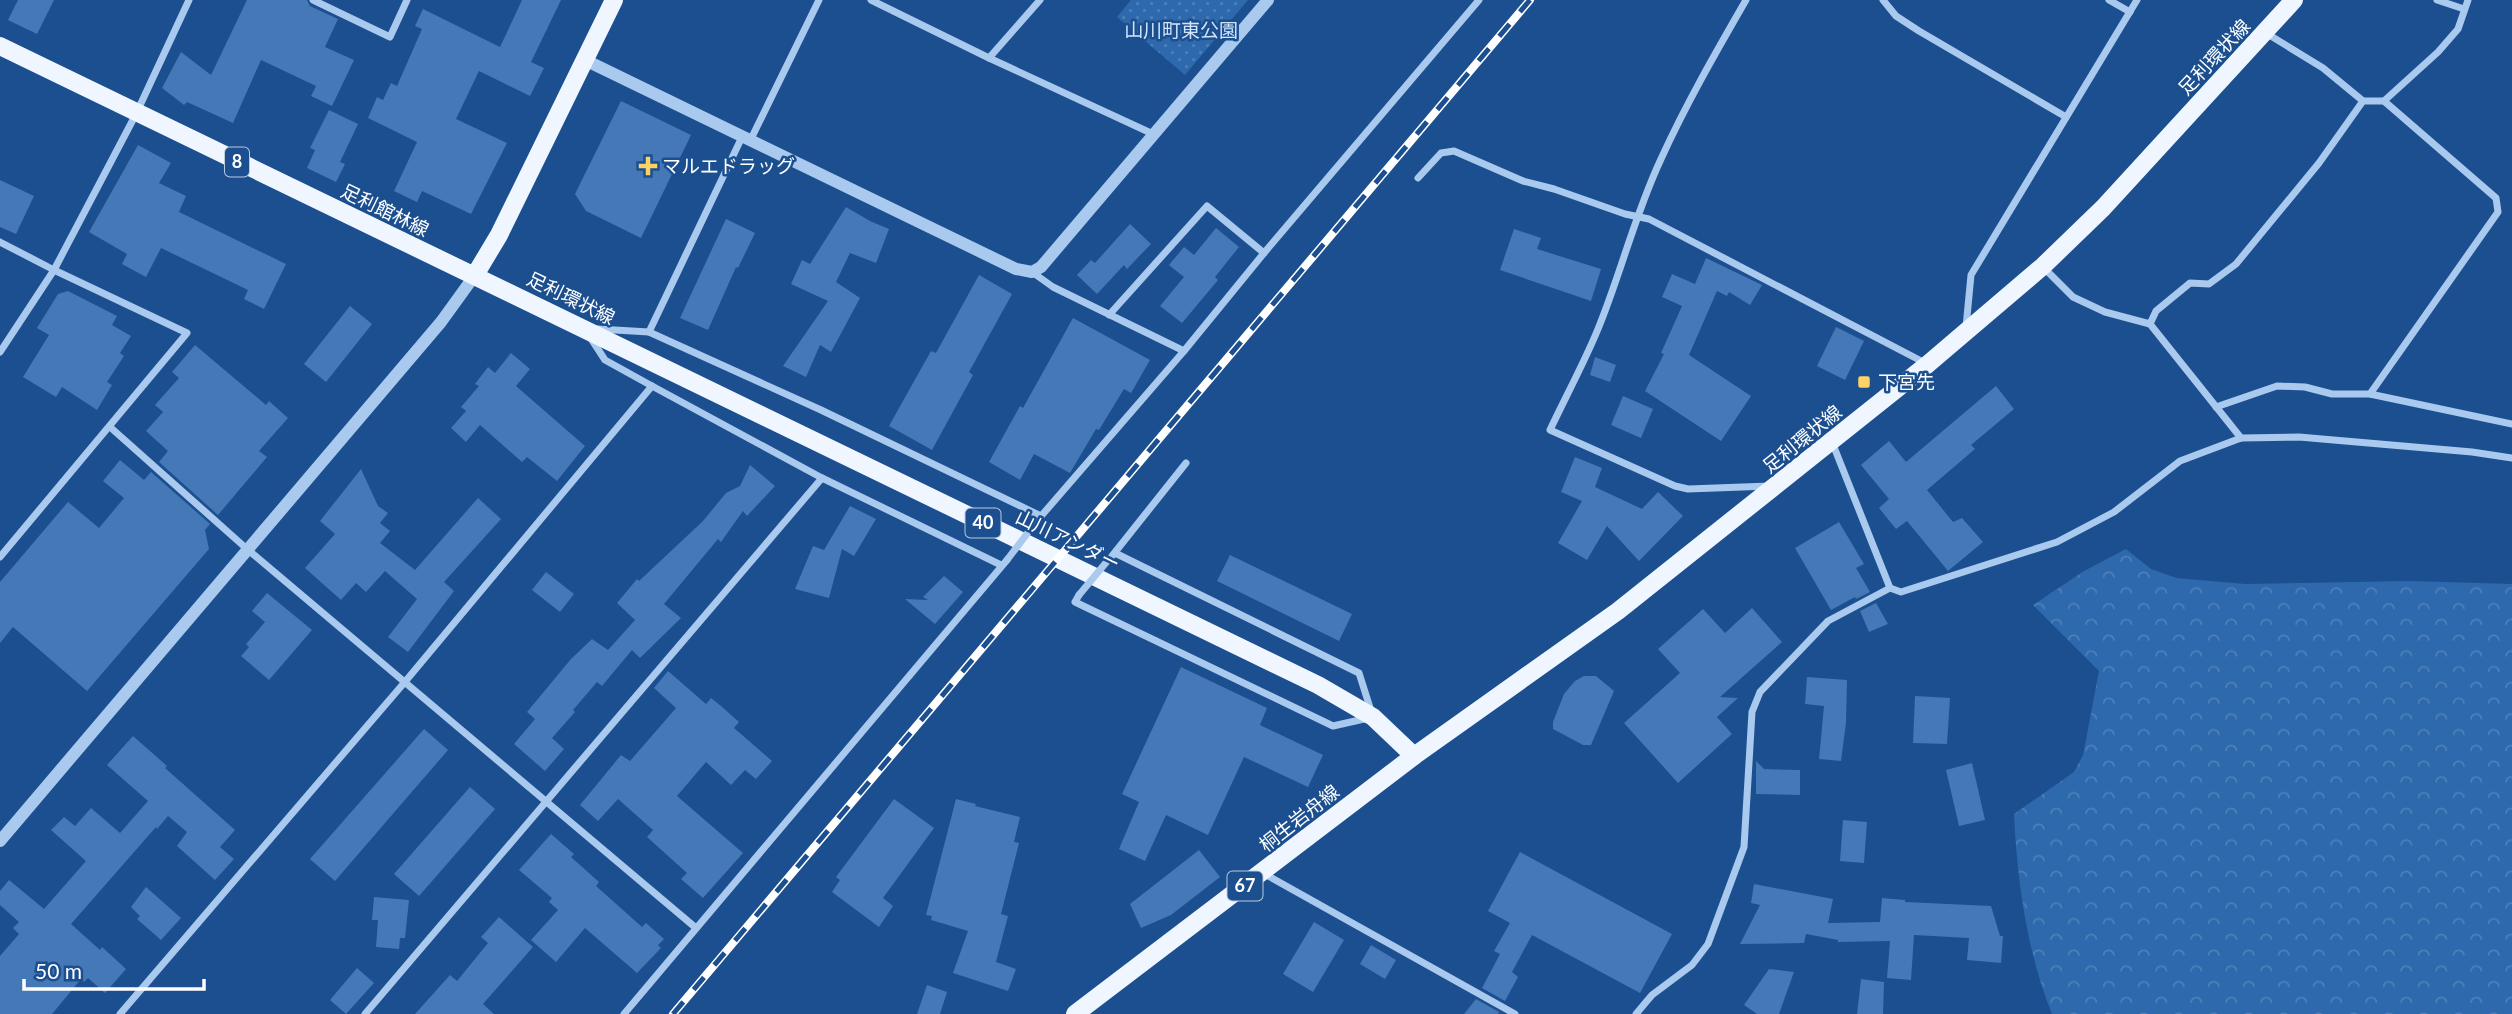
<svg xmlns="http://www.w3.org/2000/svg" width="2512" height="1014" font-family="Lato,'Noto Sans JP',sans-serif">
<defs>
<pattern id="forest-crowns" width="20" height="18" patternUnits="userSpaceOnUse" patternTransform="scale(1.75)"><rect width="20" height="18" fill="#2e69ad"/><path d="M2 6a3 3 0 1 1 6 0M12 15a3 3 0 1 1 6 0" fill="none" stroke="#4d80b9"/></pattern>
<pattern id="park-dots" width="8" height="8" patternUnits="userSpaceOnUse" patternTransform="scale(1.75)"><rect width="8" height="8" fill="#2e69ad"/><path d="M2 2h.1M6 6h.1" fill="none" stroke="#4d80b9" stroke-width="1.8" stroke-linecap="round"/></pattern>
</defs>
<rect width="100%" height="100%" fill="#1b4f8f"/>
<path fill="url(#forest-crowns)" d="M2126,549L2151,569L2176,578L2245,584L2409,581L2512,584V1014H2052C2027,952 2017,881 2014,814L2074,772L2083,755L2099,671L2033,605L2084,571Z"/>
<path fill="url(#park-dots)" d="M1131,0H1248L1185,75L1117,17Z"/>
<g fill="#4478b7">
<path d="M18,0H54L37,34L8,20Z"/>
<path d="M247,0H307L310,6L338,19L325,47L354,60L332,106L311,96L316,86L261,60L233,123L187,102L184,105L162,88L181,52L211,75Z"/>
<path d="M522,0H561L531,62L544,68L530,96L479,71L456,119L507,143L471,214L422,191L417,202L394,191L417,142L368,118L377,97L383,100L391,83L397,86L422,29L415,26L423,9L500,47Z"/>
<path d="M621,101L691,135L641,238L586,211L575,194Z"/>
<path d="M329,110L358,124L340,162L345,164L336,182L307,168L315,150L310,148Z"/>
<path d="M138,145L171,163L159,183L186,196L179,212L286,264L264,309L244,299L248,290L161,248L146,277L122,264L127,254L89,232Z"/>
<path d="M0,180L34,196L16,234L0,227Z"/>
<path d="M846,207L870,221L889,229L876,263L850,253L836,282L860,298L831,352L820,345L806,377L783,366L828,301L791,284L802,260L810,264Z"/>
<path d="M726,219L755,233L738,268L736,267L708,330L680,318Z"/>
<path d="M1130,224L1151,244L1127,269L1124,265L1097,294L1077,275L1091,260L1095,263Z"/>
<path d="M1216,228L1239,247L1215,277L1218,280L1182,323L1160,306L1184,277L1169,265L1184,247L1194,255Z"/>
<path d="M1514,229L1541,238L1537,249L1601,269L1591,301L1500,270Z"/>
<path d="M1706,258L1762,285L1750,305L1729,292L1727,296L1717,291L1689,355L1751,396L1721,441L1645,391L1664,354L1661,353L1682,306L1662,297L1672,274L1695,284Z"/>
<path d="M979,275L1012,294L969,372L973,375L932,450L889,426L931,351L936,353Z"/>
<path d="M68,291L117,316L112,325L131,336L120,353L124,356L107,382L112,385L97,410L62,387L56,397L23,377L49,335L37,328L58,294Z"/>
<path d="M350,306L372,324L326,382L304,364Z"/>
<path d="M1073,318L1150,360L1131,393L1124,389L1099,430L1096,429L1070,473L1034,454L1020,480L989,462L1020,406L1023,408Z"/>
<path d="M1836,327L1864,341L1845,380L1817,366Z"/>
<path d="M195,345L266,405L269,401L288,418L259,451L267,457L218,515L159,462L168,451L146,431L163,412L155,405L179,378L172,372Z"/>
<path d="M511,353L530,369L516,386L585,446L557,481L527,457L522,462L480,425L466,442L451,428L466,411L461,407L479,386L475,384L488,367L495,373Z"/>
<path d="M1595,357L1616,365L1610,382L1590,375Z"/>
<path d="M1996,386L2014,409L1971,445L1975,449L1927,490L1953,522L1962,518L1983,542L1948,571L1907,521L1896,529L1879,508L1889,499L1861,465L1889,441L1906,462Z"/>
<path d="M1623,396L1653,409L1641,438L1611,425Z"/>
<path d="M1575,457L1602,468L1595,487L1642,509L1658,492L1683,516L1639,561L1607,526L1587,560L1558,543L1582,501L1561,492Z"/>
<path d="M120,460L144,480L151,472L210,524L205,530L209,549L87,691L13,627L0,643V582L68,502L99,528L124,498L103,481Z"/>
<path d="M750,465L775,486L747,516L743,511L721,542L718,539L664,604L681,618L640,658L632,650L602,686L597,682L573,710L575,712L552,738L564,749L545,771L514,744L535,719L527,712L571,659L592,639L608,650L635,620L617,603L637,579L639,581L703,521L726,493L740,486Z"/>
<path d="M361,469L378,506L388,513L380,523L390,531L380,543L415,570L478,498L501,519L444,582L454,591L408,652L388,637L417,599L385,571L366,592L356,583L341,600L305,568L335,534L320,521Z"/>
<path d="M850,506L876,519L854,556L842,549L829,598L795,589L813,546L824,550Z"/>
<path d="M1839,522L1864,564L1856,568L1870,592L1856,599L1855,597L1831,610L1795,548Z"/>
<path d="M1230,555L1352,614L1339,641L1217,581Z"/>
<path d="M546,572L574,594L560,612L532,590Z"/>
<path d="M944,576L963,592L935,624L905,599L928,600L923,597Z"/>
<path d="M267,593L312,630L269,680L241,656L249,647L246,644L265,622L252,611Z"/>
<path d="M1876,603L1888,624L1869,632L1860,611Z"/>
<path d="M1752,608L1782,642L1720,697L1738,698L1717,717L1732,734L1678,783L1624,723L1680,673L1658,649L1703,609L1725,633Z"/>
<path d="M1181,667L1267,708L1260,725L1323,755L1308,787L1244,757L1208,835L1166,815L1145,861L1119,849L1139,802L1122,794Z"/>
<path d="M668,671L706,704L711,698L721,706L739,722L734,728L772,761L756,779L745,770L731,785L706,762L677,796L743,853L703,898L681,879L687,873L647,837L653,830L618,799L598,821L580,805L621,755L630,761L676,708L654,688Z"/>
<path d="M1584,676H1596L1614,691L1591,745H1583L1553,729V722L1564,694L1575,681Z"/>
<path d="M1807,677L1847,680L1846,723L1841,761L1819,759L1824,706L1805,704Z"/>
<path d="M1915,696L1950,698L1947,744L1913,743Z"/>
<path d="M424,729L448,750L335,881L310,859Z"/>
<path d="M133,736L167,766L165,768L235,830L220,847L234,859L215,880L177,846L187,832L168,816L157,829L156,827L71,924L100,950L102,947L126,969L105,993L88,978L84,982L81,979L52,1014H0V956L19,934L13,928L19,922L0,905V891L9,880L44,909L86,861L51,830L64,817L75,826L91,808L120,833L148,801L107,765Z"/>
<path d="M1756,761L1764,769L1800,770V795L1756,794Z"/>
<path d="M1972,763L1985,820L1959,826L1946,770Z"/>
<path d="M470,787L495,809L419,896L394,874Z"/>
<path d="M894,799L934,828L883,898L893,906L879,927L832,892L840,880L836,877Z"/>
<path d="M956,799L976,804L975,806L1020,817L1014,842L1019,843L1001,914L1008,916L996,962L1016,969L1008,991L953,973L968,931L931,920L932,916L926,915Z"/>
<path d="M1843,820L1867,822L1864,863L1840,861Z"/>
<path d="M551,834L574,854L571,857L599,882L596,886L642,927L646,923L664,939L658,945L661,948L637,973L585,928L556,962L531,940L558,910L549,902L552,898L519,870Z"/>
<path d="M1199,850L1220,877L1171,915L1141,928L1130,904Z"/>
<path d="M1520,852L1672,934L1640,993L1532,935L1512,972L1518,977L1505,1001L1482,988L1500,954L1494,951L1510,923L1488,911Z"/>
<path d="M1754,884L1833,899L1828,923L1880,922L1882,898L1905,900V902L1991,906L2000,936H2003L2001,963L1967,960L1969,938L1914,935L1911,980L1887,978L1890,941L1838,942V940L1806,934L1804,943L1740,944L1760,905L1751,903Z"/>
<path d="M146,887L181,918L161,940L137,919L140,916L131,907Z"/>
<path d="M374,897L409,900L405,938H400L399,949L376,947L378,920H372Z"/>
<path d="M499,917L533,947L483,1004L494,1014H415L450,975L457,981L488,943L481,937Z"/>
<path d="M1314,922L1344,940L1313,992L1283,974Z"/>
<path d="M1371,945L1396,960L1385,979L1360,964Z"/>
<path d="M357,968L374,983L346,1014L330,1000Z"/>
<path d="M1769,969L1794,972L1779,1014H1757L1744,1005Z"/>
<path d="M1861,979L1884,982L1883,1014H1857Z"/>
<path d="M927,985L947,992L940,1014H917Z"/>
<path d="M1476,999L1499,1012L1498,1014H1464Z"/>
</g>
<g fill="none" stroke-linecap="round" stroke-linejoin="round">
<g stroke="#a9c9ee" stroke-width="7">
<path d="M313,0L390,37L407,0"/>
<path d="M871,0L989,58L1153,134"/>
<path d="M1746,0C1716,52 1686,104 1661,159C1635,214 1621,273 1598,329C1584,363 1566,396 1550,430L1675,486L1688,489L1770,486"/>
<path d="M1883,0L1896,16L1919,31L2066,117"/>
<path d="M2109,0L2130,12"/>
<path d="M2437,0L2464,9"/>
<path d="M2266,33L2323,68L2363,101"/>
<path d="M989,58L1040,0"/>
<path d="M750,141L819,0"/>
<path d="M1418,178L1441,153L1454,151L1523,181L1554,189L1625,214L1649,219L1927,364"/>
<path d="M0,242L54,270L187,333L0,557"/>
<path d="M2044,268L2073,297L2105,312L2150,324L2241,438"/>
<path d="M1032,272L1053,287L1184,351"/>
<path d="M1109,315L1207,206L1264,253"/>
<path d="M2150,324L2156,311L2190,283L2209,284L2236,264L2319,163L2363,101H2384L2438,52L2458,29L2468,0"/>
<path d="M1966,327L1971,275L2137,0"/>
<path d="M598,329L649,332L821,410L1041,516"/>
<path d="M649,332L742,137"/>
<path d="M590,337L605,360L652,386L822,478L1001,565"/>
<path d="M0,352L54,270L136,114L189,0"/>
<path d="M2370,394L2498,212L2496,198L2384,101"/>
<path d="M2216,407L2277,386L2305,387L2332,394H2370L2512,424"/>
<path d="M110,427L247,549L696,928"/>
<path d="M1036,522L1184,351L1264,253L1479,0"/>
<path d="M1112,556L1186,463"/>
<path d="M1890,588L1901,592L2057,542L2114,512L2180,461L2241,438L2299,437L2472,452L2512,458"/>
<path d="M1079,595L1075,602L1333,726L1373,717L1359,673L1115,553"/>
<path d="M1263,873L1515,1014"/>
<path d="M120,1014L404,683L652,386"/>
<path d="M365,1014L822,478"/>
<path d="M624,1014L1007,560"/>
<path d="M1636,1014L1652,995L1692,965L1708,944L1744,847L1752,712L1760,692L1828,621L1890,588L1832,442"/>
</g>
<g stroke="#a9c9ee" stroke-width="12">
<path d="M585,60L1016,269L1032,272L1041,267L1268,0"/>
<path d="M0,841L441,322L475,275"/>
</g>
<g stroke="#f0f6ff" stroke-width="18">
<path d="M0,46L1318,685L1373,717L1414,756"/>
<path d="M475,275L499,235L614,0"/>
<path d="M1075,1014L1414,756L1618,611L1928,364L2043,266L2103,208L2294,0"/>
</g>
<defs>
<path id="rail" d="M673,1014L1530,0"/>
</defs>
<use href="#rail" stroke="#fff" stroke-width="8"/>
<use href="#rail" stroke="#1b4f8f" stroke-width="5" stroke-dasharray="16" stroke-linecap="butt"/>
<g stroke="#a9c9ee" stroke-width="7">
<path d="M1007,560L1036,522"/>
<path d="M1079,595L1109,559"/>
</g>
</g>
<g fill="#ffd166" stroke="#1b4f8f" stroke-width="2.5">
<path d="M644.5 155.5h7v7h7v7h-7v7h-7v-7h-7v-7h7z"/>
<rect x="1857" y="375" width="14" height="14" rx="3.5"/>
</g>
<g text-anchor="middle" stroke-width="5" stroke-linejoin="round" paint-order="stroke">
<g fill="#1b4f8f" stroke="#bbcadd" stroke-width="2">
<rect x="225" y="147.5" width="24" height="29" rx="5"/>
<rect x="965.5" y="508.5" width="35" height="29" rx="5"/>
<rect x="1227.5" y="871.5" width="35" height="29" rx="5"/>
</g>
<g font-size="18" font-weight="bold" fill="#fff">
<text x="237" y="168">8</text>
<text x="983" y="529">40</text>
<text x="1245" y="892">67</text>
</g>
<g font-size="19" fill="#cfe3fa" stroke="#1b4f8f">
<text x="1181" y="37">山川町東公園</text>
</g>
<g font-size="19" fill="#fff" stroke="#1b4f8f">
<text transform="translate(2214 57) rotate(-47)" y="7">足利環状線</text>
<text transform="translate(385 210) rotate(26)" y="7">足利館林線</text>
<text transform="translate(571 298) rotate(26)" y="7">足利環状線</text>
<text transform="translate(1802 439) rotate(-39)" y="7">足利環状線</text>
<text transform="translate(1068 540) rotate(26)" y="7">山川アンダー</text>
<text transform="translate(1299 818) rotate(-38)" y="7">桐生岩舟線</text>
</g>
<g font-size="19" fill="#fff" stroke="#1b4f8f" text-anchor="start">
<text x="662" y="173">マルエドラッグ</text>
<text x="1878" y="389">下宮先</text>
</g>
</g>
<path d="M24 979v10h180v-10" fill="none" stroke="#ffffff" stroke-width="3.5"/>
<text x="35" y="979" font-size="21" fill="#ffffff" stroke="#1b4f8f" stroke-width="5" paint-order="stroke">50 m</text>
</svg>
